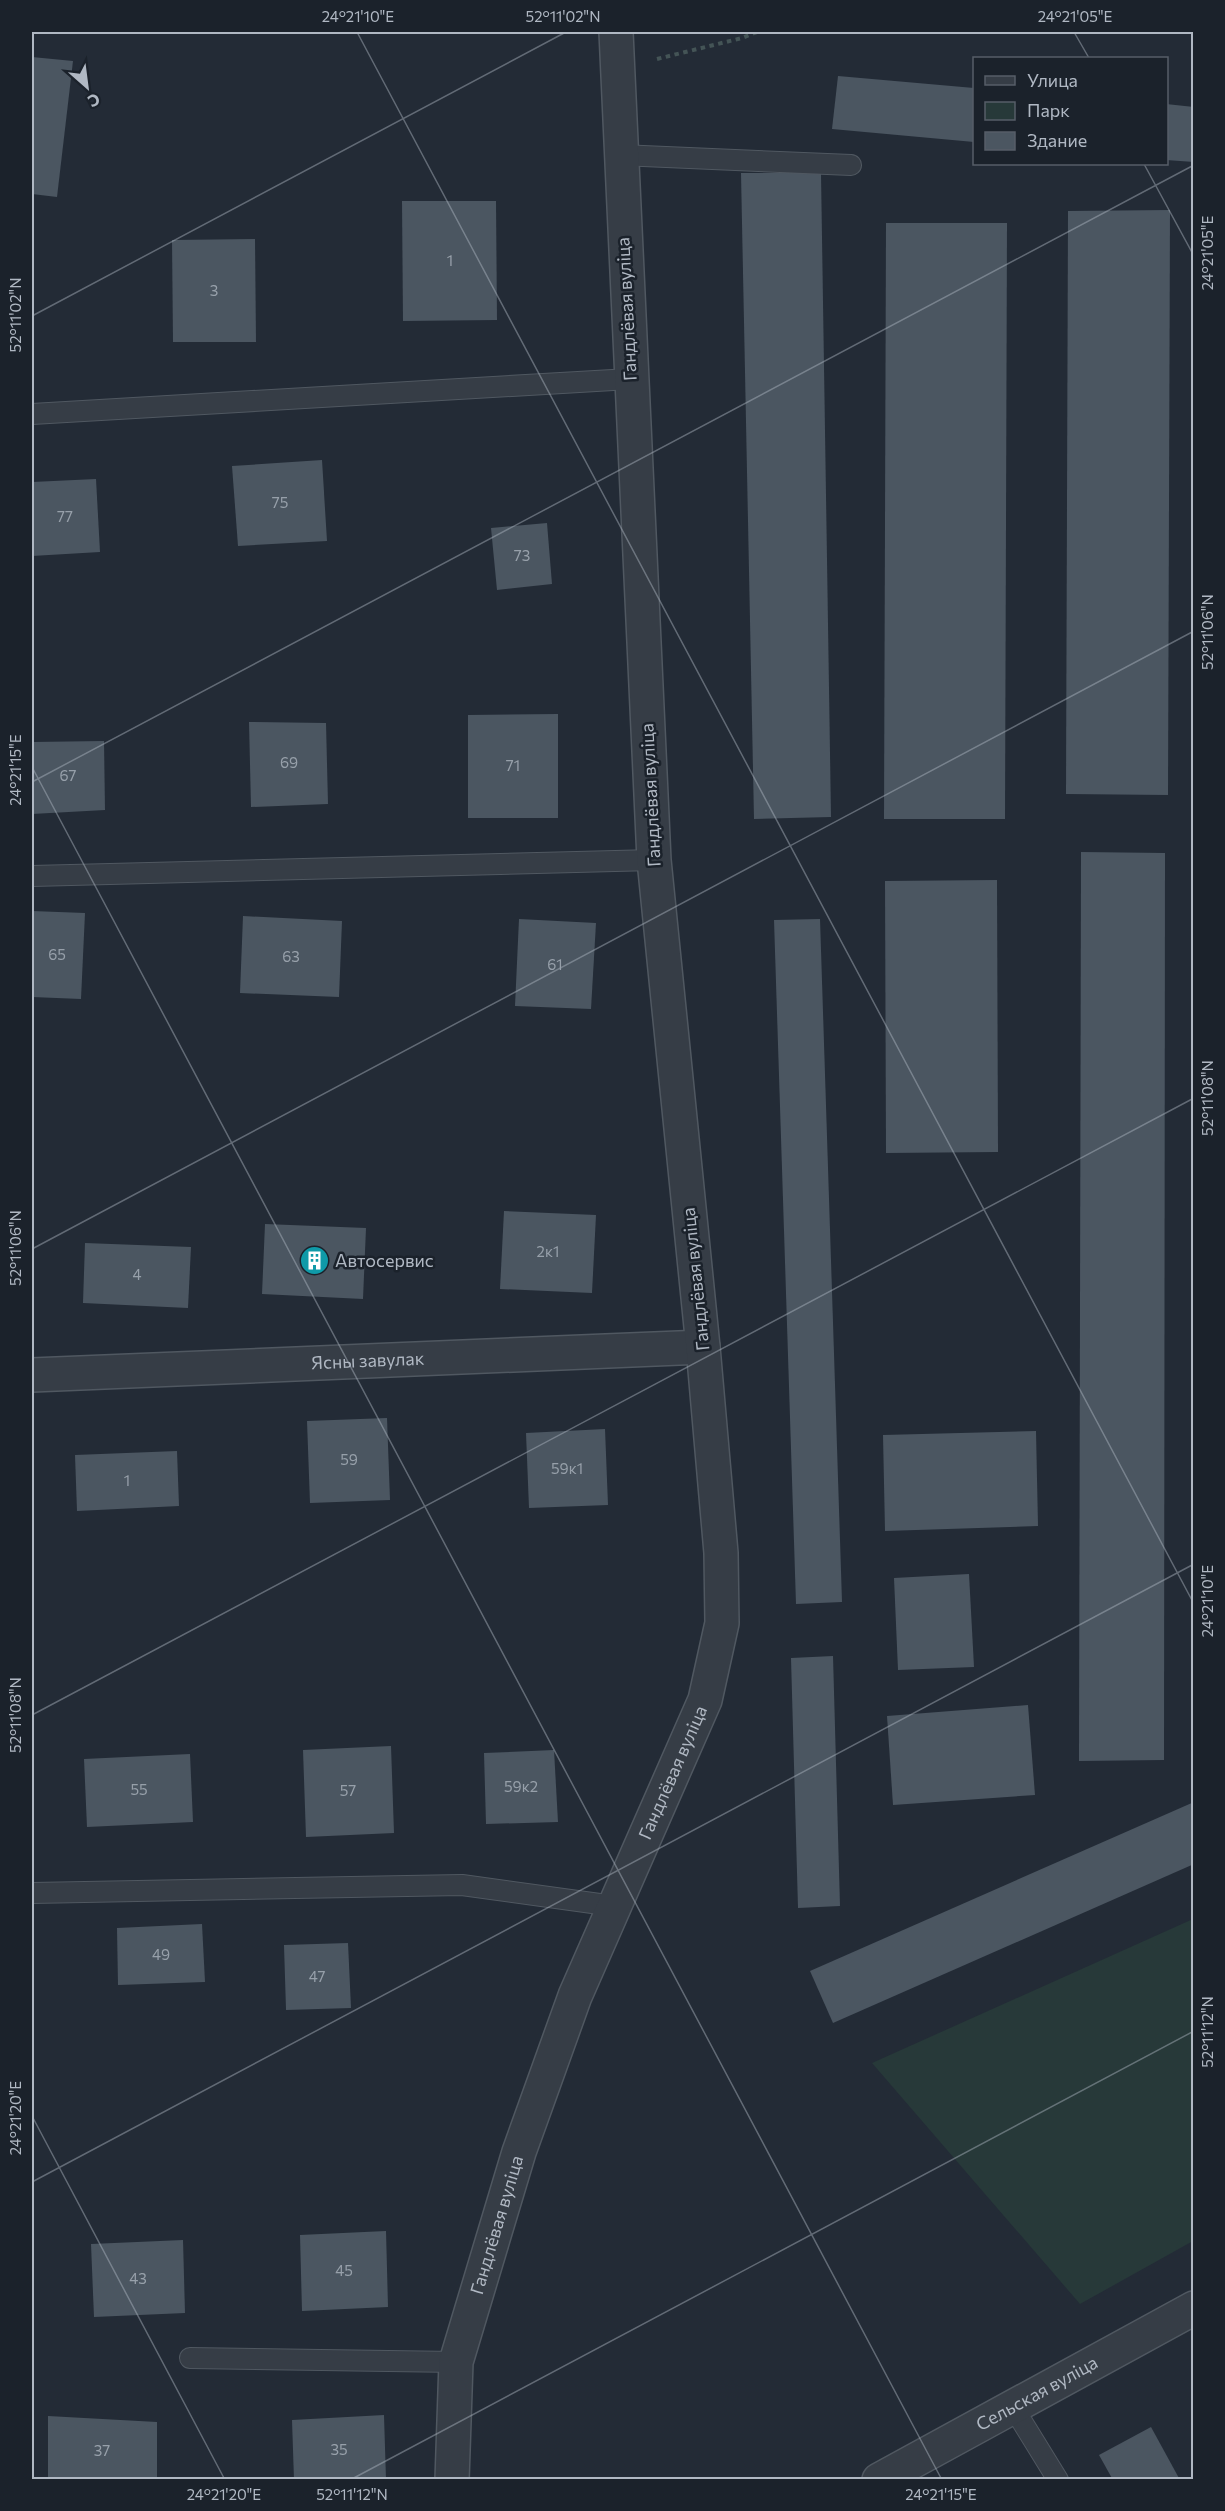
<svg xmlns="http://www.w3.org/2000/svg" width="1225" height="2511" font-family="Commissioner,sans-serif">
<rect width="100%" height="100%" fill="#232b36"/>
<path fill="#273939" d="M1193,1919V2241L1080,2304L872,2063Z"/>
<g fill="#4b5661">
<path d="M32,57L73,61L57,197L32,194Z"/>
<path d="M838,76L974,88V142L832,129Z"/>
<path d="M1166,104L1194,107V162L1166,160Z"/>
<path d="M741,173H821L831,817L754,819Z"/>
<path d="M402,201H496L497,320L403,321Z"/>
<path d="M1170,210L1168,795L1066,794L1068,211Z"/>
<path d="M886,223H1007L1005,819H884Z"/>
<path d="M255,239L256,342H173L172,240Z"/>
<path d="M322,460L327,541L238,546L232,466Z"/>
<path d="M96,479L100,552L32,556V482Z"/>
<path d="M547,523L552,584L497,590L491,528Z"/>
<path d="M558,714V818H468V715Z"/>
<path d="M249,722L326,723L328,804L251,807Z"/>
<path d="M104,741L105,810L32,814V742Z"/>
<path d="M1081,852L1165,853L1164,1760L1079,1761Z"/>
<path d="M997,880L998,1152L886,1153L885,881Z"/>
<path d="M32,911L85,913L81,999L32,997Z"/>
<path d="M243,916L342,921L339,997L240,993Z"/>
<path d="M519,919L596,923L591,1009L515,1006Z"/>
<path d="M820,919L842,1602L796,1604L774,920Z"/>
<path d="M504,1211L596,1215L592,1293L500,1289Z"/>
<path d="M265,1224L366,1228L363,1299L262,1294Z"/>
<path d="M85,1243L191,1247L188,1308L83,1303Z"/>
<path d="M387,1418L390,1500L310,1503L307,1421Z"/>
<path d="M605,1429L608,1505L529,1508L526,1433Z"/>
<path d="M1036,1431L1038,1526L885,1531L883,1435Z"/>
<path d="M177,1451L179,1506L77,1511L75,1455Z"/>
<path d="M969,1574L974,1667L898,1670L894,1578Z"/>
<path d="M833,1656L840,1906L798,1908L791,1658Z"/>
<path d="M1028,1705L1035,1795L893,1805L887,1716Z"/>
<path d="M391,1746L394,1833L306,1837L303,1750Z"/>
<path d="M554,1750L558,1822L486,1824L484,1753Z"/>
<path d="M190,1754L193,1822L87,1827L84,1759Z"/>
<path d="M1194,1802V1864L833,2023L810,1971Z"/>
<path d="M202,1924L205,1982L118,1985L117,1928Z"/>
<path d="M348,1943L351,2008L286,2010L284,1945Z"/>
<path d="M386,2231L388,2307L302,2311L300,2235Z"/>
<path d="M183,2240L185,2313L94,2317L91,2244Z"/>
<path d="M384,2415L386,2480H294L292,2420Z"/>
<path d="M48,2416L157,2422V2480H48Z"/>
<path d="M1151,2427L1180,2480H1113L1099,2455Z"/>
</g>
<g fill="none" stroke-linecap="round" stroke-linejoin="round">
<defs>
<g id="service">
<path d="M620,155L851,165"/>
<path d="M32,414L630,379"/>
<path d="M32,876L654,860"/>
<path d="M32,1893L462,1885L614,1906"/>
<path d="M190,2358L456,2362"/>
<path d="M1013,2407L1058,2480"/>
</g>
<g id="minor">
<path id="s1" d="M32,1375L703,1347"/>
<path id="s2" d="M452,2480L456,2362L519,2152L575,1996L705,1700L722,1623L721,1553L703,1347L654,860L616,32"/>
<path id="s3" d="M879,2480L1194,2308"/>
</g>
</defs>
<use href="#service" stroke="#505861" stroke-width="22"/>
<use href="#minor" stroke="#505861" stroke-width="36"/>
<path stroke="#445456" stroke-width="4" stroke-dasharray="4.5 4.5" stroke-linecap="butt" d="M657,59L742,38L757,32"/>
<use href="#service" stroke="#363d46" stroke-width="20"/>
<use href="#minor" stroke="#363d46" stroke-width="33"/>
</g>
<path fill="none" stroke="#b0b8c3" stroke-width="1.5" stroke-opacity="0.45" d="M357,32L1194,1604M1074,32L1089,58M1144,164L1194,256M32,316L566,32M32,767L942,2480M32,782L1194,165M32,1249L1194,631M32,1715L1194,1098M32,2116L225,2480M32,2182L1194,1564M350,2480L1194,2031"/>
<defs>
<symbol id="building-disc" viewBox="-11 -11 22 22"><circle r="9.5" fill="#0f9aa8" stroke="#1b222b"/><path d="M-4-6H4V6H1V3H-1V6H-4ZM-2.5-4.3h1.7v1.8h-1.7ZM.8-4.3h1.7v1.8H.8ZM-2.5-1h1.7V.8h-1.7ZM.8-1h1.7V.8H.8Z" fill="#fff"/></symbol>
</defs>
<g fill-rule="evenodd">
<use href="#building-disc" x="298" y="1244" width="33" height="33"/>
</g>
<g text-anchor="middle" stroke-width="5" stroke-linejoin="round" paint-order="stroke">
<g font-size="15" fill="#97a0aa">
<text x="450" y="266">1</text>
<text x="214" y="296">3</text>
<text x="280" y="508">75</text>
<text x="65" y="522">77</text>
<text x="522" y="561">73</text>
<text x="289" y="768">69</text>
<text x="513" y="771">71</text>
<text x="68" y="781">67</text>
<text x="57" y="960">65</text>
<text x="291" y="962">63</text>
<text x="555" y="970">61</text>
<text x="548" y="1257">2к1</text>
<text x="137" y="1280">4</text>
<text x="349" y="1465">59</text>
<text x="567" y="1474">59к1</text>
<text x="127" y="1486">1</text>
<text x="521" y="1792">59к2</text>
<text x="139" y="1795">55</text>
<text x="348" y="1796">57</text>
<text x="161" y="1960">49</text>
<text x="317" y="1982">47</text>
<text x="344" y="2276">45</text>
<text x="138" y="2284">43</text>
<text x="339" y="2455">35</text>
<text x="102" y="2456">37</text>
</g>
<g font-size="18" fill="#b0b8c3" stroke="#1b222b">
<text transform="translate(627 309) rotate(-93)" y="6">Гандлёвая вуліца</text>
<text transform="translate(651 795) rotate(-93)" y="6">Гандлёвая вуліца</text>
<text transform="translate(696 1279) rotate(-96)" y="6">Гандлёвая вуліца</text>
<text dy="6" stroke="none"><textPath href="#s1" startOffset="336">Ясны завулак</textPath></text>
<text dy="6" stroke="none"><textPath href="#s2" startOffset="747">Гандлёвая вуліца</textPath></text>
<text dy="6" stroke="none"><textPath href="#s2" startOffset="261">Гандлёвая вуліца</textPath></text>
<text dy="6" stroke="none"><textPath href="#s3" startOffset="180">Сельская вуліца</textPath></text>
</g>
<g font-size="18" fill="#b0b8c3" stroke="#1b222b" text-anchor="start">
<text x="335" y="1267">Автосервис</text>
</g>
</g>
<rect width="1225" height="2511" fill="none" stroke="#1b222b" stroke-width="66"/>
<rect x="973" y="57" width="195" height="108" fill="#1b222b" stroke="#575e68" stroke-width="1.5"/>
<rect x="985" y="76" width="30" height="9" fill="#363d46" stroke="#575e68" stroke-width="1.5"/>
<text x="1027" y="87" font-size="18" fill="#b0b8c3">Улица</text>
<rect x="985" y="102" width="30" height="18" fill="#273939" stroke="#575e68" stroke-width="1.5"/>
<text x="1027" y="117" font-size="18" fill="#b0b8c3">Парк</text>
<rect x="985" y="132" width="30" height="18" fill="#4b5661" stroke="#575e68" stroke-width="1.5"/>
<text x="1027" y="147" font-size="18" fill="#b0b8c3">Здание</text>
<g transform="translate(87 87) rotate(152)" stroke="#1b222b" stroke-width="4.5" paint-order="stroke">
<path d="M0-4.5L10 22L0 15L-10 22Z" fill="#b0b8c3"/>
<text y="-9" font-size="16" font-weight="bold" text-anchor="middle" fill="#b0b8c3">С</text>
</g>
<rect x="33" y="33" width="1159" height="2445" fill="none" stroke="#b0b8c3" stroke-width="2"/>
<g font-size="15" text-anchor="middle" fill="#b0b8c3">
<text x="358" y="22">24°21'10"E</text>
<text x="563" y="22">52°11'02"N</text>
<text x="1075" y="22">24°21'05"E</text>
<text transform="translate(1208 253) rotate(-90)" y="5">24°21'05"E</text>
<text transform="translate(16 315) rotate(-90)" y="5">52°11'02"N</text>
<text transform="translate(1208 632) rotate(-90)" y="5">52°11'06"N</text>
<text transform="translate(16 770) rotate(-90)" y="5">24°21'15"E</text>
<text transform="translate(1208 1098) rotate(-90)" y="5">52°11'08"N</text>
<text transform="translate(16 1248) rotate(-90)" y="5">52°11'06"N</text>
<text transform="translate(1208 1601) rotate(-90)" y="5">24°21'10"E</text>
<text transform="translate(16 1715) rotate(-90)" y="5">52°11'08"N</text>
<text transform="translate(1208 2032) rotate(-90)" y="5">52°11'12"N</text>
<text transform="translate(16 2118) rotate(-90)" y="5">24°21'20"E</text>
<text x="224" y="2500">24°21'20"E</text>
<text x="352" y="2500">52°11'12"N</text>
<text x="941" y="2500">24°21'15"E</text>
</g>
</svg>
